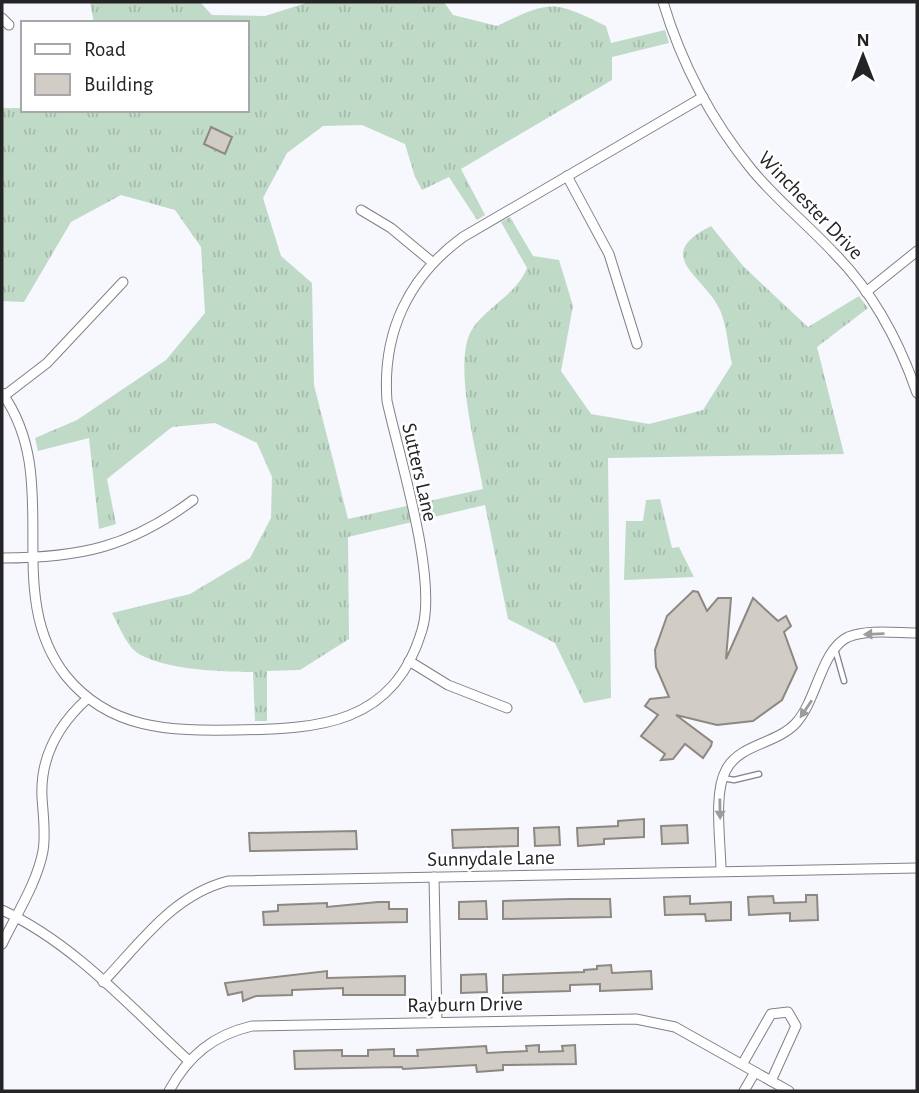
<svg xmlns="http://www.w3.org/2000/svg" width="919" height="1093" font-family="'Alegreya Sans',sans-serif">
<defs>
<pattern id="grass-tufts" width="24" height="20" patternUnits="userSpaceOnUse" patternTransform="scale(1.75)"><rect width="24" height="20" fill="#c0dac8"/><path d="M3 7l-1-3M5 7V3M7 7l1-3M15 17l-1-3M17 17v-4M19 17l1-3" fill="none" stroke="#a5bbac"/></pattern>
</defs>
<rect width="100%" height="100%" fill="#f7f7fe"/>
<g fill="url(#grass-tufts)">
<path d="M90,2H200L212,15L265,16L309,2H444L453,15L497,26C551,0 553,0 606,26L611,43L665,30L669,43L612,57V80L461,169L485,215L477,220L449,177L422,190L415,177L405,144L362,125L323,126L287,153L263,198L281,256L312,283L314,385L348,519L483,489C477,452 451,359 473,328C489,305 515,296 527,268L501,222L510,217L533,256L559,260L573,306L561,371L591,414L649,424L703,410L732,364C728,347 727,326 720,310C704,275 651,256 711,226L744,267L808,327L859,296L868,308L817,347L844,454L608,458L611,698L584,703L555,643L508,619L485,505L348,537L349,639L300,670L267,671V721H255L253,672C226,672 149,670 131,647C123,637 118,624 112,613L190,594L250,558L271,518L272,477L257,443L215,423L172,427L107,479L116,524L99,529L89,438L38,451L35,438L77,420L166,360L205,313L201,247L175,210L121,195L71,222L24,302L2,301V108L247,110V23H94Z"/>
<path d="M660,499L672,548L679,547L694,577L624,580L626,521H643L646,500Z"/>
</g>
<g fill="#c0dac8">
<path d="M149,110H202L187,143L143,123Z"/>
<path d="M214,110H245L235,133L209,121Z"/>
</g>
<g fill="#d1ccc5" stroke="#8d8881" stroke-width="2">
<path d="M211,127L232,137L225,154L204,144Z"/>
<path d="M693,591L698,592L707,611L718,598H731L726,659L753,598L778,621L786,616L791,626L784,632L797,668L782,700L753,721L717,725L676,715L712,742L711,746L703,758L685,744L673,759L661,760L665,754L641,736L658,715L645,706L650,699L669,697L656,667L655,650L667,616Z"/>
<path d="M644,819V837L604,839V844L578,846L577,828L618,826V821Z"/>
<path d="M687,825L688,843L662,844L661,826Z"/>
<path d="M559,827L560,845L535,846L534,828Z"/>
<path d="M518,828V846L453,848L452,830Z"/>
<path d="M356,831L357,849L250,851L249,833Z"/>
<path d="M806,895H817L818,920L790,921V913L749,915L748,897L773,896L774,903L806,902Z"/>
<path d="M690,896V904L731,902V920L706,921L705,914L665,915L664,897Z"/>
<path d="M569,899H610L611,917L503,919V901Z"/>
<path d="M486,901L487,919H459V902Z"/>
<path d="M378,902H389V909H407V922L264,925L263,912L278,911V905L327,903V907Z"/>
<path d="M611,965L612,973L651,971L652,989L600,991V984L570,985V991L503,993V975L584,972V970L597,969V966Z"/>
<path d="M327,971V978L405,976V995H343V988L292,990V995L256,996L243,1001L242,992L228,995L225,983Z"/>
<path d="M486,974L487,992L461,993V975Z"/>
<path d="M539,1045V1052L563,1051L562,1046L575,1045L576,1064L503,1065V1070L477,1072L476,1065L403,1069L402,1067L295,1069L294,1051L342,1050V1056H368V1050L394,1049V1056H418L417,1050L486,1046L487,1053L527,1051L526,1046Z"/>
</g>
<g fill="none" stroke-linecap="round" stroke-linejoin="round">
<defs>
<g id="service">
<path d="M835,649L844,681"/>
<path d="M723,778L734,780L759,774"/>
</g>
<g id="minor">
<path d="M663,2C681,62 712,121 752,170C777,200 807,224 834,253C873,292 899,341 917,393"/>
<path d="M2,18L9,25"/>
<path d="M567,176L609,254L637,344"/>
<path d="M361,210L391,228L432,262"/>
<path d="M866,292L917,251"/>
<path d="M2,393C65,481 0,592 66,676C110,730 170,731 235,730C319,729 394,725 422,630C438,579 399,456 387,401C382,333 408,277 463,237L703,97"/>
<path d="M4,396L47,363L123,282"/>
<path d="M2,558C80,558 130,547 193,500"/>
<path d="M409,661L448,685L507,708"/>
<path d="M721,871C721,844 713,793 726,770C739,744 777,744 796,723C817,700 821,650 848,637C867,629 897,633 917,633"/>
<path d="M434,877L437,1022"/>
<path d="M2,910C75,944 130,1007 189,1061"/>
<path d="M2,944C16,915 37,883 43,851C46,833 43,815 42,797C40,756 59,724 88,698"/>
<path d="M103,982C141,942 173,895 228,881L917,868"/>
<path d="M743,1063L771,1014L788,1012L796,1026L771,1081"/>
<path d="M169,1091C188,1056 213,1035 252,1026L636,1019L675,1027L789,1091"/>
<path d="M744,1091L755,1072"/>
</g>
</defs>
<use href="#service" stroke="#808087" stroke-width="7"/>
<use href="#minor" stroke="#808087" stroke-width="11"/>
<use href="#service" stroke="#fff" stroke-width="4.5"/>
<use href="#minor" stroke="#fff" stroke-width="9"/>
</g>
<defs><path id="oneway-solid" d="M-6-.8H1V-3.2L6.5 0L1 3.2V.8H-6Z" transform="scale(1.75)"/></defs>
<g fill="#9c9c9e">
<use href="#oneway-solid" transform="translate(874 634) rotate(178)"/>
<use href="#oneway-solid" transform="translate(806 709) rotate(124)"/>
<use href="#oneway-solid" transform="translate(720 809) rotate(89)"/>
</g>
<g text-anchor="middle" stroke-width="5" stroke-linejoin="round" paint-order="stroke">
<g font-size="21" fill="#242427" stroke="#fff">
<text transform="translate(811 205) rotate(46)" y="7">Winchester Drive</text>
<text transform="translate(420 472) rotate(77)" y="7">Sutters Lane</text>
<text transform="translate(491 858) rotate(-1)" y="7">Sunnydale Lane</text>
<text transform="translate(465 1004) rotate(-1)" y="7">Rayburn Drive</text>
</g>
</g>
<rect width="919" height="1093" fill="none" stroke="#242427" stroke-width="7"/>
<rect x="21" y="21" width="228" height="91" fill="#ffffff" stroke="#a7a7a9" stroke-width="2"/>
<rect x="35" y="44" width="35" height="10" fill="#ffffff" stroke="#a7a7a9" stroke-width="2"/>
<text x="84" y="56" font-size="21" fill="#242427">Road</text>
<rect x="35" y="74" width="35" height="21" fill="#d1ccc5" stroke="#a7a7a9" stroke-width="2"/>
<text x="84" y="91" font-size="21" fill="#242427">Building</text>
<g transform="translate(863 56)" stroke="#ffffff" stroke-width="5" paint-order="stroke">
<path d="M0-5L12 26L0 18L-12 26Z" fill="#242427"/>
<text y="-10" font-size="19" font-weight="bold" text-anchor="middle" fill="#242427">N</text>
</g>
</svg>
